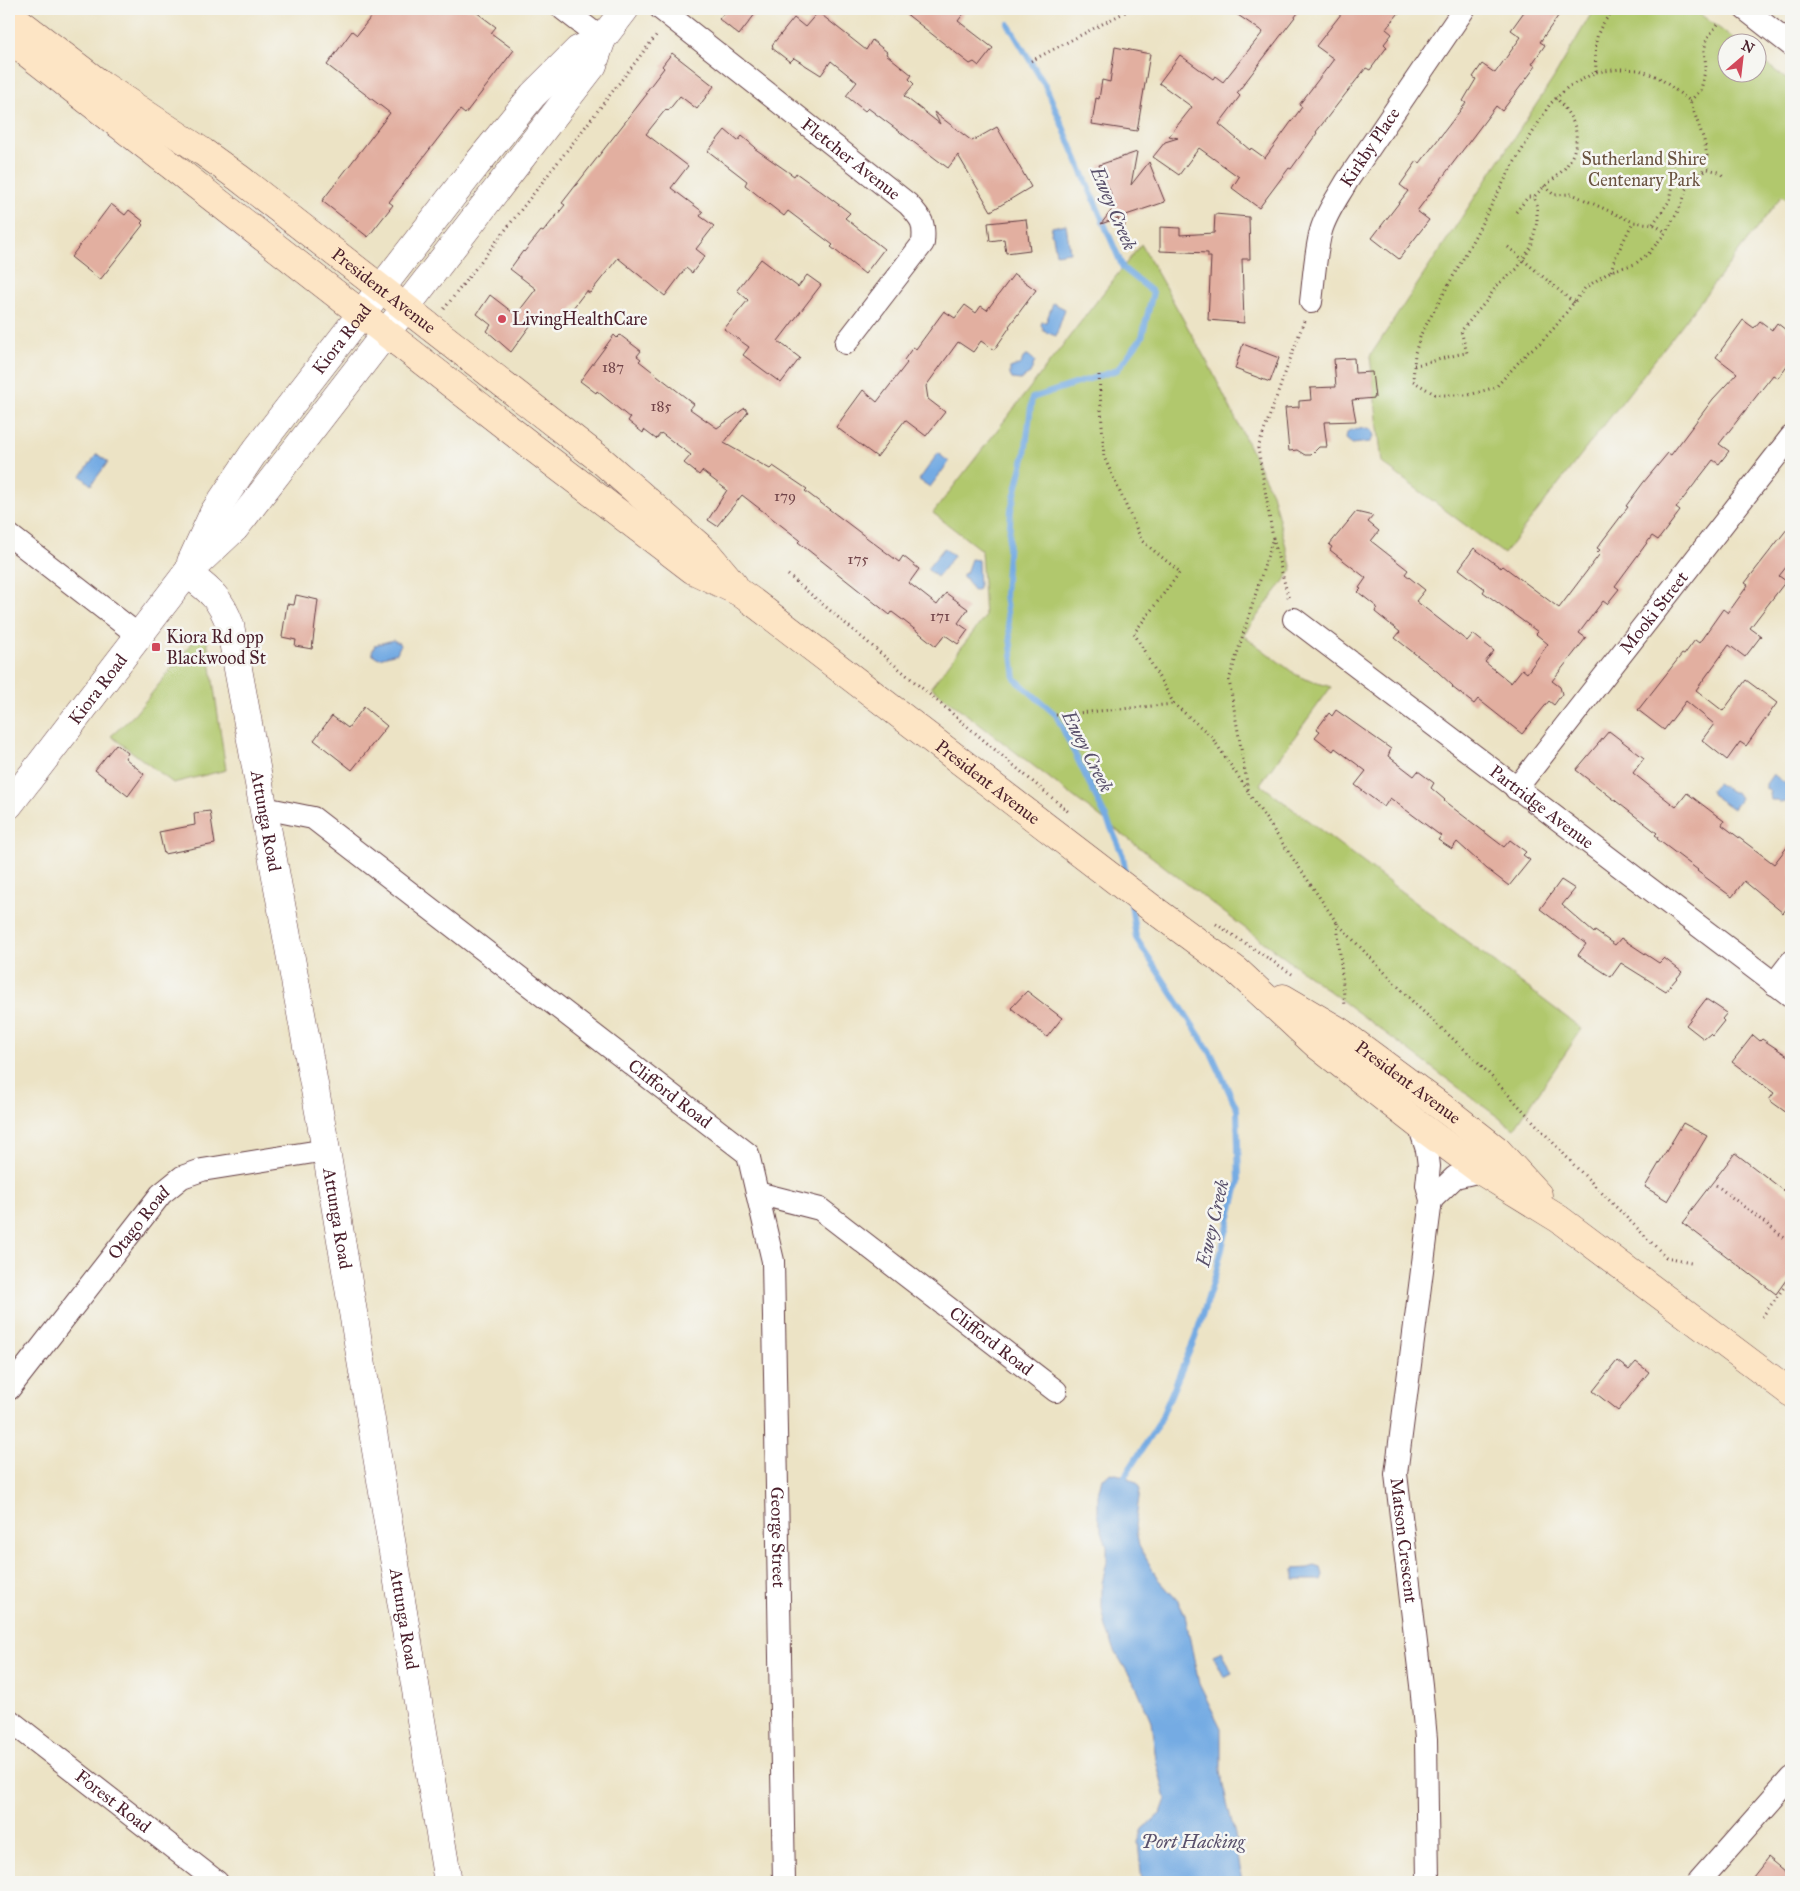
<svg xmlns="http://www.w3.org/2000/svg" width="1800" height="1891" font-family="'IM FELL Great Primer',serif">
<rect width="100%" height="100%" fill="#f6f6f2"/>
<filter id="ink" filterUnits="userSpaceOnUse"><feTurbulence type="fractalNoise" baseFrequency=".02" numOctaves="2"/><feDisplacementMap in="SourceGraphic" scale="10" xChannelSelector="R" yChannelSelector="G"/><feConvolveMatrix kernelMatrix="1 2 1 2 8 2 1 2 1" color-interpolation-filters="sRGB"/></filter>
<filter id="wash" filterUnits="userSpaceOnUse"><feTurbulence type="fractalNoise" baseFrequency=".0096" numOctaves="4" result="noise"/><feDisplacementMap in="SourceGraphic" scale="20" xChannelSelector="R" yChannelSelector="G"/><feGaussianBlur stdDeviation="1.12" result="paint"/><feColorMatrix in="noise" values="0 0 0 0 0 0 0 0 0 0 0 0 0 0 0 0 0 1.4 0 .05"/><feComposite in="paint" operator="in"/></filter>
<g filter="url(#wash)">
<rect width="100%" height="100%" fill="#ece3c5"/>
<g fill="#b1c86d" stroke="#7e744c">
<path d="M1594,9H1693L1738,42H1728V72H1758V57L1791,83V202L1782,196L1504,554L1382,463L1370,356L1553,79Z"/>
<path d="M1141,244L1210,367L1272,493L1292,570L1243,635L1295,674L1305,679L1331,687L1260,784L1582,1029L1514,1129L1222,911L931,687L985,617L981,550L933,513Z"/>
<path d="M201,632L206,633L226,770L173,783L111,736L135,714Z"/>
</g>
<g fill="#75abe3" stroke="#606587">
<path d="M1066,224L1070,252L1056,254L1053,236L1051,234L1052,227Z"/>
<path d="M1053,303L1065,309L1056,336L1043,331V328L1041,325L1042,322H1046Z"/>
<path d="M1028,355L1035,361L1030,374L1020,380L1012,379L1010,375V368L1021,364L1023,358Z"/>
<path d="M1368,428L1372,430L1374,436L1370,442L1352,444L1346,439L1347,432L1350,430Z"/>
<path d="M938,453L949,462L930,487L919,480Z"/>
<path d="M97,454L108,462L91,485L81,476Z"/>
<path d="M944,548L954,556L937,577L927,569Z"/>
<path d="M971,559L978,560L979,589L973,591L966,578H963V574L966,573Z"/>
<path d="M393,640L399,643L400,646L397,653L379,658L373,655L372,652L375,645Z"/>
<path d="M1773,774L1791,788V800L1781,803L1777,800H1771L1770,794L1771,792L1766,789V784Z"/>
<path d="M1717,783L1732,792H1736L1740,798L1733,809L1711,794V789Z"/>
<path d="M1111,1473L1125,1476L1137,1483L1140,1490L1135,1526L1139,1546L1158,1579L1178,1601L1185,1615L1199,1684L1221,1728V1770L1223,1786L1235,1835L1242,1882H1142L1138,1842L1143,1829L1161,1813L1166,1799L1156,1760L1151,1721L1137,1688L1116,1653L1106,1628L1102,1608V1583L1107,1562V1547L1098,1518V1494L1102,1478Z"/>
<path d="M1315,1566L1321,1568L1323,1575L1321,1580H1294V1569L1308,1568Z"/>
<path d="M1222,1651L1232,1673L1224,1677L1213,1655Z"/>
</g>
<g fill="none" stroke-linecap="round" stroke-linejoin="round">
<g stroke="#75abe3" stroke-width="6">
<path d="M1008,24L1046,87L1123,268L1153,292L1142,337L1117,370L1032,398L1025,454L1011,510L1005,595L1015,679L1056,715L1112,830L1123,856L1126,876"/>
<path d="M1125,1476L1159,1423L1195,1338L1215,1276L1239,1181L1237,1109L1212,1055L1136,938L1131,904"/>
</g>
</g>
<g id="blocks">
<g fill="#e2afa0">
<path d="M377,9H472L496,27L491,33L514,50L465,114L460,110L389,202L393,205L368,237L322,201L390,113L327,65L352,31L357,35Z"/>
<path d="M728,9H759L739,35L719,19Z"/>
<path d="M900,9H967L958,21L993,48L979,66L974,62L970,64Z"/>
<path d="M1229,9H1301L1237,93L1240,96L1219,124L1250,150L1251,148L1265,158L1302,107L1299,105L1334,59L1316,46L1345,9H1402L1386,29L1392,34L1384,44L1387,47L1370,70L1366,68L1358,78L1316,132L1317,133L1291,169L1289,168L1259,208L1232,188L1239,177L1199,148L1179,175L1153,157L1165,142L1178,138L1169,136L1192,107L1159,83L1180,55L1213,79L1215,76L1223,82L1263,32Z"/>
<path d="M1526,9H1563L1540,42L1545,45L1532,64L1536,66L1502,111L1496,106L1417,211L1429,220L1399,259L1372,238L1408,191L1400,185L1417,161L1420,163L1466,103L1463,101L1476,79L1473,77L1482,64L1495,73L1521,37L1511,30Z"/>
<path d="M818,12L866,50L872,40L887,52L886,54L912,75L909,79L914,84L904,96L940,124L934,112L972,141L997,127L1031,187L991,211L958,155L948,168L868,108L865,111L846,96L857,82L831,61L821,75L794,58L790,62L772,48L773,46L772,45L794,18L805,27Z"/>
<path d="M1115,47L1150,54L1137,131L1092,124L1096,98L1099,99L1102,80L1110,82Z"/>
<path d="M672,53L714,86L697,109L680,96L668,111L666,109L646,134L688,166L671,188L703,212L700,216L714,226L696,249L705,256L692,273L686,268L665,296L618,258L590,293L586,291L556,330L538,315L511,352L487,331L491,325L477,314L490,295L516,315L536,289L510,269L523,251L524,252L541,231L543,232L565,205L562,203L647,94L645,93L664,68L662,66Z"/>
<path d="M725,130L738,141L742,136L755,147L754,148L794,176L796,173L814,186L850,213L845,218L884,249L865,274L831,247L833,245L788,211L784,216L770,205L745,185L747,181L708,151Z"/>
<path d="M1137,152L1131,185L1149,162L1165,202L1126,215L1124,231L1118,218L1101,224L1114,207L1109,195L1111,194L1099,165Z"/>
<path d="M111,204L125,215L129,210L143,221L141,223L143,225L100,280L71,257Z"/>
<path d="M1215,214L1249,217L1250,259H1242L1244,323L1208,320L1211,257H1208V253L1160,251V227L1180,228V235L1214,233Z"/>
<path d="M1026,219L1030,250L1006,253L1004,239L990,241L988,223Z"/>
<path d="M761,259L798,287L807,275L821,285L778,341L800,358L781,383L743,355L749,347L724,329L748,300L737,290Z"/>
<path d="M1014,274L1036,290L1009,326L1010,327L994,350L981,341L973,352L958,342L926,386L928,399L945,412L926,436L905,420L877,457L836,427L863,390L877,402L907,363L904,360L913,347L916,349L944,311L955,318L965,305L976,313L981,306L987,310Z"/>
<path d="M1743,320L1754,328L1760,321L1772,330L1777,323L1791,334V360L1778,378L1773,375L1719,444L1729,451L1719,464L1713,460L1676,508L1680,511L1658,540L1652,536L1615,586L1619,589L1607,604L1603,601L1579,633L1586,638L1552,681L1560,687L1562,694L1554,705L1549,701L1522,734L1478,699L1474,704L1452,687L1453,686L1438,672L1395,638L1400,632L1375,612L1377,607L1358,592L1361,589L1359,588L1366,578L1330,550L1332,547L1329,545L1356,512L1373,516L1368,522L1379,531L1371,541L1408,570L1405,574L1425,590L1416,601L1467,641L1473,634L1494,651L1485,662L1511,683L1522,669L1527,673L1548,644L1536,634L1538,632L1483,592L1485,589L1459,569L1474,548L1501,568L1503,566L1559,608L1599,555L1597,553L1600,550L1597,548L1628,507L1626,506L1643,483L1668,453L1671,455L1713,399L1737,373L1716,357Z"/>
<path d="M614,335L617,338L620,335L641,351L637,356L641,359L639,361L694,404L690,409L717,428L745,408L748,412L724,443L770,469L773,466L807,489L805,491L899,562L903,556L919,569L909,583L937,605L946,593L968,609L958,623L968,630L958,644L945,635L936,646L904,621L892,612L890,615L798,542L800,540L742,495L717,526L708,520L727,490L702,471L699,475L684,463L691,455L661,433L656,439L644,430L643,433L628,421L630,418L597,391L596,393L580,381Z"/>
<path d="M1243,344L1279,358L1270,382L1235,369Z"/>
<path d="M1354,358L1355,373L1372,372L1375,398L1352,400L1356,421L1324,422L1327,447H1319L1311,455H1305L1297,450L1289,451L1285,408L1299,407V401L1311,400L1310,388L1336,387L1334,359Z"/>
<path d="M1791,524V561L1779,576L1786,581L1750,628L1761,636L1745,657L1729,645L1696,690L1723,711L1746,680L1777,703L1746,746L1740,742L1727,760L1702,740L1714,724L1686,701L1664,730L1638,710L1682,654L1684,655L1695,640L1699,643L1723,609L1728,613L1748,585L1745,583Z"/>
<path d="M296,595L318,600L312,649L295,646L296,640L282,637L287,604L294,605Z"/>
<path d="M364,707L387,726L352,770L314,740L332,716L348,728Z"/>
<path d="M1336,710L1391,749L1388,756L1414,776L1418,771L1434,783L1431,788L1445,800L1444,801L1504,847L1510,840L1526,852L1523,855L1530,860L1509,886L1487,869L1457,842L1452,849L1438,840L1441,836L1390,798L1384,807L1355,785L1366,771L1335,748L1333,751L1315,737L1320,731L1317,729L1329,713L1332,716Z"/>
<path d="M1609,731L1644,758L1633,773L1676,807L1687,793L1724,821L1722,825L1774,864L1791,842V903L1783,913L1744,881L1732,897L1697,871L1698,870L1657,839L1658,837L1655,835L1657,833L1576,770Z"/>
<path d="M116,744L128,753L125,758L144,774L128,796L95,770Z"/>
<path d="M210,811L215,844L164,854L159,832L195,825L194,813Z"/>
<path d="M1561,880L1575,889L1562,905L1594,933L1595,931L1615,945L1621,938L1659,963L1664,958L1682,972L1666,991L1621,963L1611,977L1578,955L1586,944L1540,909Z"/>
<path d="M1027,991L1062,1018L1047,1037L1011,1008Z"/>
<path d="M1706,999L1727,1013L1722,1019L1724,1021L1712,1036L1710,1034L1704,1039L1686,1025Z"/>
<path d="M1753,1035L1760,1041L1762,1039L1791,1058V1116L1769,1100L1774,1093L1732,1062Z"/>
<path d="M1683,1123L1707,1136L1668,1201L1645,1187Z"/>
<path d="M1735,1153L1791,1196V1273L1776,1294L1683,1223L1690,1214L1689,1213Z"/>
<path d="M1617,1361L1629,1370L1636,1362L1649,1372L1618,1411L1593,1391Z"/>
<path d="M1768,1858L1791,1877V1882H1749Z"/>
</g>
</g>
</g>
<g filter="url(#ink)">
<use href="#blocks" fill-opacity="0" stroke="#623c42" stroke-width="1"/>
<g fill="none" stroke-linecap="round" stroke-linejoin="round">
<defs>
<g id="minor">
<path d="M563,9L602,39"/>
<path id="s1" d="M661,9L908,204C922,219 925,223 923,243L846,343"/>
<path d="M1745,9L1791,45"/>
<path id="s2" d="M1311,302C1314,278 1315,254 1321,231C1326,213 1338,197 1347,181L1464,9"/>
<path d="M9,535L138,635"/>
<path id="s3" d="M1294,619L1791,996"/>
<path id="s4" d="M1516,789L1791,437"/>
<path id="s5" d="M264,808L313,818L748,1154L757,1193L820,1209L1056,1391"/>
<path d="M1774,984L1791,962"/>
<path id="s6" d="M1419,1125L1427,1150L1429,1166L1427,1185L1431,1200L1396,1474L1421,1685L1426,1739L1428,1882"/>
<path id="s7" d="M757,1193L773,1261L784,1882"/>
<path d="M1431,1200L1455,1177L1481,1171"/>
<path id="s8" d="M9,1389L161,1194L182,1177L202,1170L326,1150"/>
<path id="s9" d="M9,1720L217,1882"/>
<path d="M1699,1882L1791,1778"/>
</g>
<g id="tertiary">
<path id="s10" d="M191,562L214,512L253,454L477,164L533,95L578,50L602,39"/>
<path id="s11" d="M187,573C209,590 220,597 230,625L326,1150L448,1882"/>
<path id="s12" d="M9,805L187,573L235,528L593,65L602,39L625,9"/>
</g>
<g id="secondary">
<path id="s13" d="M9,14L99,83L203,152L239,178L601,460L707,553L734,585"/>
<path id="s14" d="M9,39L531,446L693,570L739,592L753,602L1149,906L1237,971L1318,1046L1419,1125L1481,1171L1559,1219L1791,1393"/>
<path id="s15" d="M1283,998L1339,1031L1451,1114L1497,1150L1538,1195"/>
</g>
</defs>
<use href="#minor" stroke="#623c42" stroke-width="24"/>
<use href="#tertiary" stroke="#623c42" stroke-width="29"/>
<use href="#secondary" stroke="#623c42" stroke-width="29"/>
<g stroke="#623c42" stroke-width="3" stroke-dasharray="1 4" stroke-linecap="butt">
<path d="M1031,61L1131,9"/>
<path d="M1621,69L1639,70L1658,77L1690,101L1704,140L1707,156L1703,170L1686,190L1682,204L1666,232L1649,253L1635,264L1611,271L1585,288L1555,327L1540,343L1527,353L1496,387L1469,395H1436L1413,381L1415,353L1421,334L1465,255L1511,168L1550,104L1568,87L1596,72Z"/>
<path d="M1596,72C1595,42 1593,32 1615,9"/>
<path d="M1690,101L1701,90L1706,66L1704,51L1707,38L1719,23"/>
<path d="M1700,175L1708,169L1719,172L1725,178"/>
<path d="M1544,186L1554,195L1572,194L1633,222L1653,224L1666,232"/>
<path d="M1516,212L1528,197H1534"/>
<path d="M1653,224L1670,200L1673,185L1695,178"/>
<path d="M1508,247L1574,303"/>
<path d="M1611,271L1615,258L1633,222"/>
<path d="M444,309L658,33"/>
<path d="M1304,321L1258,448L1273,538L1229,680L1249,794L1337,923L1416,1005L1477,1061L1574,1165L1666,1257L1691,1262"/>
<path d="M1414,365C1433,363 1449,355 1467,353L1461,331L1488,299L1497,285L1517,269L1531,247L1537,222V207L1534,197C1543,186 1554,180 1563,170C1568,165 1570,160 1573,154C1582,128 1571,117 1556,97"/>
<path d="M1099,375L1104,457L1142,541L1180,572L1134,633L1174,704L1211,736L1248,791"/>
<path d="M1273,538L1289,600"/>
<path d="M788,575L1070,813"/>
<path d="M1056,715L1174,704"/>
<path d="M1337,923L1345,1006"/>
<path d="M1216,924L1292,974"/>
<path d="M1716,1185L1791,1243"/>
<path d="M1762,1317L1791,1278"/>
</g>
<use href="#minor" stroke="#fff" stroke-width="22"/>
<use href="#tertiary" stroke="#fff" stroke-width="28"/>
<use href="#secondary" stroke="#fde5c5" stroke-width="28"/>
</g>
</g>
<g fill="#d1495b" stroke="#f6f6f2" stroke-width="2">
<circle cx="502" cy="319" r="5"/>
<rect x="151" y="642" width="10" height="10" rx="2.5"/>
</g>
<g text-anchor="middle" stroke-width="5" stroke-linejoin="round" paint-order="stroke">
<g font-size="15" fill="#704348">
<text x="613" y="372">187</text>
<text x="661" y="411">185</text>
<text x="785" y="501">179</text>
<text x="858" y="564">175</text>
<text x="940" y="621">171</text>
</g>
<g font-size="18" fill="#4a1f2b" stroke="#f6f6f2">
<text dy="6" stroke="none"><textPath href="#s2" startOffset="169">Kirkby Place</textPath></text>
<text dy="6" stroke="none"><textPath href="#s1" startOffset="242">Fletcher Avenue</textPath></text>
<text dy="6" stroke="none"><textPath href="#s13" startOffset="466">President Avenue</textPath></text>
<text dy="6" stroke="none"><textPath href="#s10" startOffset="270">Kiora Road</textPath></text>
<text dy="6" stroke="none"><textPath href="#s4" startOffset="224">Mooki Street</textPath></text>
<text dy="6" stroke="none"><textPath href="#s12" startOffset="146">Kiora Road</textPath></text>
<text dy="6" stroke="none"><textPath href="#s14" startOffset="1230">President Avenue</textPath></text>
<text dy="6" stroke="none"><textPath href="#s3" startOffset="311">Partridge Avenue</textPath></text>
<text dy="6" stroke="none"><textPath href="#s11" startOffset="268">Attunga Road</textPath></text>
<text dy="6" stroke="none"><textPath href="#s15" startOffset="151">President Avenue</textPath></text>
<text dy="6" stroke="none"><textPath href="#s5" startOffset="501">Clifford Road</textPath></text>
<text dy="6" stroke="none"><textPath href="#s11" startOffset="672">Attunga Road</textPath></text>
<text dy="6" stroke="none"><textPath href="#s8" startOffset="211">Otago Road</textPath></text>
<text dy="6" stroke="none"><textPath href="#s5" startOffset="921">Clifford Road</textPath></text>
<text dy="6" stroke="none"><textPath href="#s7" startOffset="346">George Street</textPath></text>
<text dy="6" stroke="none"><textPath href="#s6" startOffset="420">Matson Crescent</textPath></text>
<text dy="6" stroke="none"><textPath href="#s11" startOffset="1078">Attunga Road</textPath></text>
<text dy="6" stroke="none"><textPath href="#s9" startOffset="132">Forest Road</textPath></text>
</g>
<g font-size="18" fill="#69523f" stroke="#f6f6f2">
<text x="1644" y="165">Sutherland Shire<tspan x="1644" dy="21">Centenary Park</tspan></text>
</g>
<g font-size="18" fill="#4a1f2b" stroke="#f6f6f2" text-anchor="start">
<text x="512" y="325">LivingHealthCare</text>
<text x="166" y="643">Kiora Rd opp<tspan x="166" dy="21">Blackwood St</tspan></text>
</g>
<g font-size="19" font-style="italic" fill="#59506b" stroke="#f6f6f2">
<text transform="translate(1114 208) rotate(67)" y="7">Ewey Creek</text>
<text transform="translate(1088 751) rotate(63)" y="7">Ewey Creek</text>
<text transform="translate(1212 1223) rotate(-77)" y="7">Ewey Creek</text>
<text x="1193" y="1848">Port Hacking</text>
</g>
</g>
<rect width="1800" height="1891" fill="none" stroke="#f6f6f2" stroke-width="30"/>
<g transform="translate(1742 58) rotate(28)"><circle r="24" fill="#f6f6f2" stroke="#b1a0a2"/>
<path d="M0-4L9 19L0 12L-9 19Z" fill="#d1495b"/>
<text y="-8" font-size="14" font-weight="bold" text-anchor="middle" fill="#4a1f2b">N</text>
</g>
</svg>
